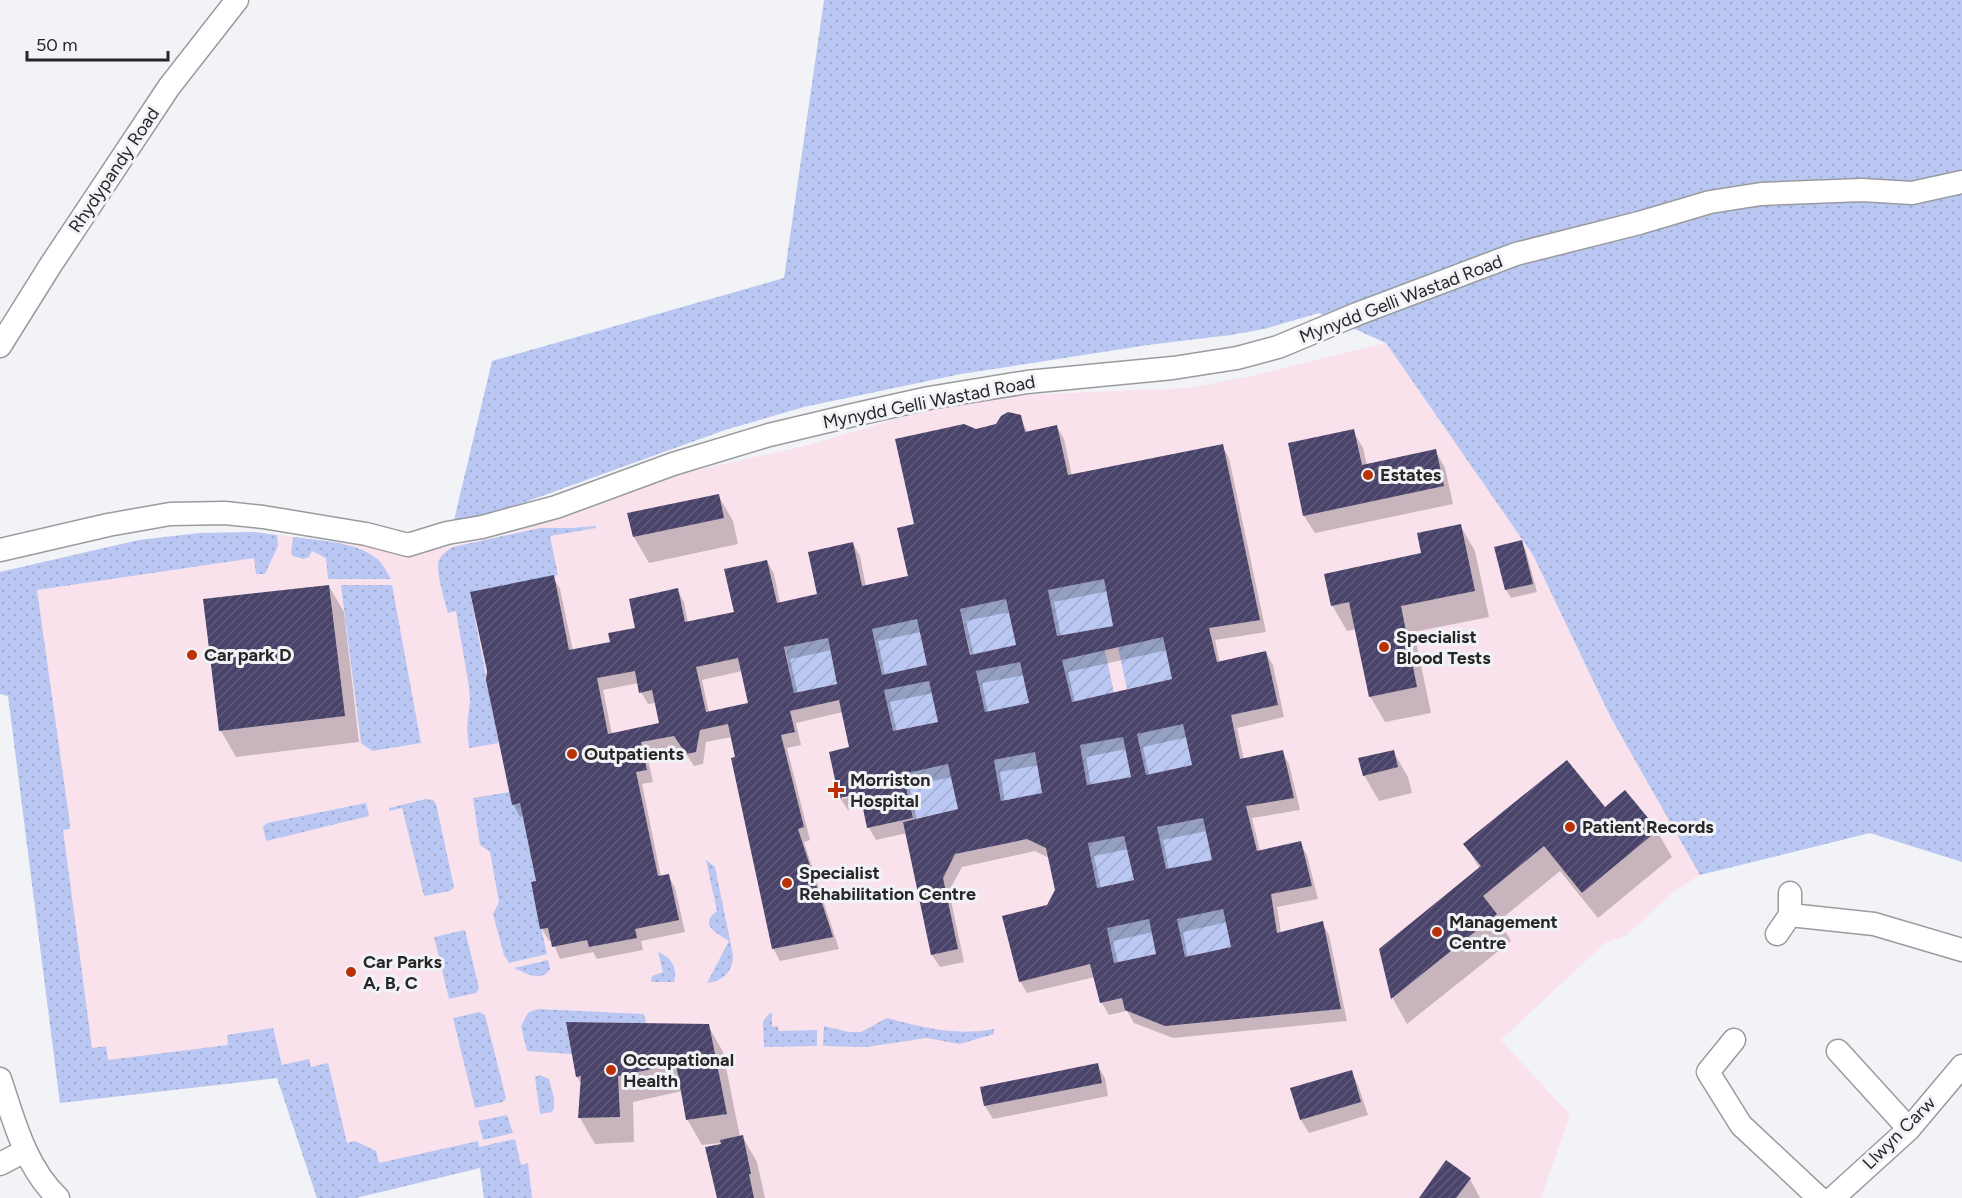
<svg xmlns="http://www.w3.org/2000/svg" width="1962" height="1198" font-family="Figtree,sans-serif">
<defs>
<pattern id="grass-dots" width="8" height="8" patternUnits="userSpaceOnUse" patternTransform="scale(1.5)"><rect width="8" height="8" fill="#b9c7f2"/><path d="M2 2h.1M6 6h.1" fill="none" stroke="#9fabd0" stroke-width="1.8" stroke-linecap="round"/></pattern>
<pattern id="garden-furrows" width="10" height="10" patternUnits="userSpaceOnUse" patternTransform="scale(1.5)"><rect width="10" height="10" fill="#b9c7f2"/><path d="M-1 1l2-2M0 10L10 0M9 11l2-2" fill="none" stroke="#9fabd0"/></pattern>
<pattern id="building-hatch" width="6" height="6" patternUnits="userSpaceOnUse" patternTransform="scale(1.5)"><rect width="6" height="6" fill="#494269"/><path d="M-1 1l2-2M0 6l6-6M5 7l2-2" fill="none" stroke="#605b7a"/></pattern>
</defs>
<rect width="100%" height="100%" fill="#f2f3f7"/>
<path fill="#fae2ed" d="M1386,343L1533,555L1610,716L1700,875L1673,892L1626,936L1605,943L1501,1040L1570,1115L1541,1198H484L480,1168L356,1198H317L278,1078L60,1103L0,572L139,540L200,533L254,532L364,546L433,550L511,534L582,506L685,473L804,446L971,397L1189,388L1256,375Z"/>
<g fill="url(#grass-dots)">
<path d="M824,0H1962V862L1870,833L1700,875L1610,716L1533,555L1386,343L1319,313L1264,329L1231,335L1148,345L961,374L804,407L725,430L489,515L454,520L492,361L784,278Z"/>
<path d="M596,526V528L550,536L558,575L470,593L499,743L469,748L467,728L470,700L469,687L456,611L448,613C445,601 435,570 439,560C442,554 448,550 453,547L540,528H571Z"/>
<path d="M254,532L277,535L278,546L265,574H256L254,558L37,590L69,817L70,829L63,830L92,1048L106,1046L108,1060L228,1045L227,1035L273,1028L282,1065L309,1059L311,1067L328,1063L347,1143L355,1141L376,1151L379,1163L478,1141L479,1147L515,1139L521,1165L528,1163L532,1198H484L480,1168L356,1198H317L277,1078L60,1103L8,696L0,694V572L139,540L200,533Z"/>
<path d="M293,537C317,540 354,542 373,556C382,561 386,571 391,579H328L326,558L312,551L309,557L303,559L293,556L291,553Z"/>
<path d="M341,585H392L421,743L372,751L361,743Z"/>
<path d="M509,792L512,805L520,803L536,881L531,883L547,954L509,963L504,955L493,914L499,902L490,852L480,845L473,798Z"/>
<path d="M426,799L433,800L436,804L454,887L450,891L424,896L402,808L389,811V808Z"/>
<path d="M366,803L369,816L266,841L263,827L267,823Z"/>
<path d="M706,860L715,867L733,955C733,972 723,981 707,983L729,941C717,933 698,925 717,911Z"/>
<path d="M465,930L479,988L476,993L449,999L434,937Z"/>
<path d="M658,952C671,957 678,968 674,982H651L652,976L663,972Z"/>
<path d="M548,960L550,969C542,983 525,973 514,968Z"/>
<path d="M538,1009L644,1014L646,1023L566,1022L572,1054L527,1051L521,1026L528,1013Z"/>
<path d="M479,1012L485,1015L506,1098L503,1102L475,1108L453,1018Z"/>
<path d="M770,1013H772V1027L778,1026V1031L817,1030V1046L764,1047L763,1021Z"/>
<path d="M887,1018C925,1028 954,1036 994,1029V1034L960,1044L926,1038L867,1047L823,1046L824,1026L848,1032H861Z"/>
<path d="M540,1075L549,1079L554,1098V1109L551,1112L540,1114L535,1077Z"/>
<path d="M507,1115L513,1133L483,1140L478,1121Z"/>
</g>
<g fill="url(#garden-furrows)">
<path d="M1104,579L1113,626L1057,636L1048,590Z"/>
<path d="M1006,599L1016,645L971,655L960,609Z"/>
<path d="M917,619L927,665L882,675L872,629Z"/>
<path d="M1163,637L1172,679L1127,689L1118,647Z"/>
<path d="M828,638L837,684L794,693L785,647Z"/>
<path d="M1105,650L1114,693L1072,702L1062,660Z"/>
<path d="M1020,662L1029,703L985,712L976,671Z"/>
<path d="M929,681L938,722L893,731L884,690Z"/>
<path d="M1183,724L1192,765L1146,775L1137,734Z"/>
<path d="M1123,737L1131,777L1087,785L1080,745Z"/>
<path d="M1035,752L1042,793L1001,801L994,760Z"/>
<path d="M948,764L958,809L914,819L903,774Z"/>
<path d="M1203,818L1212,860L1166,869L1157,827Z"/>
<path d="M1124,836L1134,880L1097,888L1088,843Z"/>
<path d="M1223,909L1231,947L1185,957L1177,919Z"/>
<path d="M1149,919L1156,954L1114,963L1107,928Z"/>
</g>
<g fill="#0003" fill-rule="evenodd">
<path d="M1020,417L1028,433L1057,427L1064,439L1072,476L1222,445L1229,458L1266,632L1215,640L1220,663L1266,653L1273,665L1284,717L1237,728L1244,760L1282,752L1289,764L1300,810L1252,818L1260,851L1300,843L1307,855L1318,899L1277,907L1281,933L1322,923L1329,935L1347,1021L1173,1038L1134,1023L1127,1011L1109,1015L1102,1003L1095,977L1027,993L1020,981L1048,906L1056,890L1049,858L1035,851L962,867L949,891L964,962L940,967L932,955L907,833L876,840L869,828L864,807L848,810L840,798L831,753L851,748L843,712L796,723L801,745L787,748L810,840L804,842L839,949L780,961L773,948L732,737L706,742L703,764L694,766L682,748L647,755L653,782L642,784L661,877L668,875L675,888L685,932L641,941L643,950L597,959L593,952L560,959L552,940L549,941L542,929L538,882L524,816L520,817L513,804L553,577L560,589L573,651L611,643L637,629L677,590L684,602L688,623L736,613L767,561L774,574L780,603L819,595L853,544L860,556L866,587L909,577L915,526L976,430ZM1108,591L1115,627L1061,637L1054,602ZM1010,612L1018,646L974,656L966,621ZM921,632L928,666L885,675L878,641ZM832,650L839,685L798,694L790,659ZM1167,650L1174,680L1075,703L1068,672ZM742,671L750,704L709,713L702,680ZM1024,675L1031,704L988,713L982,683ZM639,683L641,692L648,704L656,703L661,724L612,734L603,690ZM933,693L939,723L897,732L890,702ZM1188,737L1194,767L1149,776L1143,747ZM1127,749L1133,779L1091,786L1086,757ZM1039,765L1044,795L1005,802L1000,772ZM952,777L959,811L917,820L909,786ZM867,791V794L842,799V796ZM1207,831L1213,861L1169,870L1163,840ZM1129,849L1135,882L1101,889L1094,856ZM1227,922L1233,949L1188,958L1183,932ZM1153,932L1158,955L1118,963L1113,941Z"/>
<path d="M1353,431L1363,448L1367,465L1435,450L1445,468L1453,504L1315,533L1304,516Z"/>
<path d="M718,495L733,521L738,544L649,563L634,537L629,514Z"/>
<path d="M1460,525L1475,551L1489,617L1414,632L1431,713L1385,722L1370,696L1356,629L1347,631L1332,605L1423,554Z"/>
<path d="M1522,542L1526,551L1537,592L1511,598L1506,590L1496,549Z"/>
<path d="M329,586L344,612L359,742L236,757L221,731Z"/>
<path d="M1393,751L1408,777L1412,793L1379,801L1364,775Z"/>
<path d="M1625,793L1657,831L1672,857L1598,918L1560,871L1499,921L1511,941L1407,1024L1393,999L1381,949L1480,869L1465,844L1605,809Z"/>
<path d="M568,1023L708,1025L723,1052L740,1137L742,1136L757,1162L765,1198H719L721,1143L702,1145L687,1119L682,1091L633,1102L634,1142L595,1144L580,1118L582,1085L577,1077Z"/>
<path d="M1097,1065L1105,1078L1108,1096L993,1119L985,1106L982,1088Z"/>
<path d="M1351,1072L1358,1085L1368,1115L1309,1133L1301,1120L1292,1089Z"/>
<path d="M1470,1179L1480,1198H1421Z"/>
</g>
<g fill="url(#building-hatch)" fill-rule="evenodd">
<path d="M1008,412L1021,415L1025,432L1057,425L1068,475L1223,444L1260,620L1209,628L1217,662L1266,651L1278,705L1231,715L1240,759L1283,750L1294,798L1246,806L1257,851L1301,841L1312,886L1271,894L1277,933L1323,921L1341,1009L1165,1026L1125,1010L1122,998L1100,1003L1090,964L1019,982L1002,916L1047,905L1055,890L1046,848L1027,839L955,854L943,878L958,949L931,955L903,822L958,809L948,764L903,774L913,818L867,828L860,794L839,798L829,752L849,747L839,700L790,711L795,732L781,735L804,827L798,829L833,937L772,949L731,758L735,757L728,724L700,730L696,752L686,754L674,736L641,742L647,770L636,772L658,876L669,874L679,920L635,929L637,938L589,947L587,940L552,947L548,928L540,929L531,882L536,881L520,803L512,805L486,680L487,671L470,592L554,575L569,650L610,642L608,633L635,628L629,599L678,588L685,622L734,612L724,569L767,560L777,603L817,594L808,552L853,542L862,586L908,576L897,528L914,524L895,439L964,424L976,429L996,424L1001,416ZM1104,579L1113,626L1057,636L1048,590ZM1006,599L1016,645L970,655L960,609ZM917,619L927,665L882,675L872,629ZM1163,637L1172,679L1072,702L1062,660ZM828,638L837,684L794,693L784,647ZM738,658L748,703L706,712L696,667ZM1020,662L1029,703L985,712L976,671ZM635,671L639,693L652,690L659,723L608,734L597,678ZM929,681L938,722L893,731L884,690ZM1183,724L1192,765L1146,775L1137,734ZM1123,737L1131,777L1087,785L1080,745ZM1035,752L1042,793L1001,801L994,760ZM1203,818L1212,860L1166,869L1157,827ZM1124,836L1134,880L1097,888L1088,843ZM1223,909L1231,947L1185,957L1177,919ZM1149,919L1156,954L1114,963L1107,928Z"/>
<path d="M1354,429L1362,465L1436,449L1444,486L1303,516L1288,443Z"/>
<path d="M719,494L724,518L633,537L627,513Z"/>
<path d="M1461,524L1475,591L1401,606L1417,687L1369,697L1349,602L1331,606L1324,574L1421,553L1417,533Z"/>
<path d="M1522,540L1533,584L1505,590L1494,547Z"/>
<path d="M329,585L345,716L219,731L203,599Z"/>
<path d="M1394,750L1398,767L1363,776L1358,758Z"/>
<path d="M1567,760L1605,807L1625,790L1658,830L1582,893L1544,846L1483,896L1497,914L1391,999L1379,949L1481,866L1463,844Z"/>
<path d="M566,1022L709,1024L727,1114L686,1120L676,1064L618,1076L620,1117L578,1118L581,1076L576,1077Z"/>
<path d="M1098,1063L1102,1083L984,1106L980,1087Z"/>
<path d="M1352,1070L1361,1102L1300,1120L1290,1088Z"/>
<path d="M743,1135L751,1174H749L754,1198H717L705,1147L721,1144L720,1140Z"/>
<path d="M1446,1160L1471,1178L1456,1198H1419Z"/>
</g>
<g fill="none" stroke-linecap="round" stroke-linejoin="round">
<defs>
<g id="minor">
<path d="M0,346L50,266L169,87L237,0"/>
<path d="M0,550L108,525L170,514L225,513L263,517L366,534L408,545L447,533L482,527L556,507L673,464L769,435L853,415L929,398L1027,382L1173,368L1237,358L1278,347L1357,314L1516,254L1639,223L1710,202L1761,194L1862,190L1912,193L1962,182"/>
<path d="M1790,915L1874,924L1962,950"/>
<path d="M1777,934L1790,915V893"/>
<path d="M1734,1040L1708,1072L1741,1125L1819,1198"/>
<path d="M1838,1051L1909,1129"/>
<path d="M0,1079C14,1121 25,1166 58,1198"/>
<path d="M0,1164L25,1151"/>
<path d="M1833,1198L1909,1129L1962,1066"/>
</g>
</defs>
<use href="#minor" stroke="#9a9b9e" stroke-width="25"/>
<use href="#minor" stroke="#fff" stroke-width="22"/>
</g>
<g fill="#bb3106" stroke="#f2f3f7" stroke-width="2">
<circle cx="1368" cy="475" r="6"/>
<circle cx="1384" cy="647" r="6"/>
<circle cx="192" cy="655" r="6"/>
<circle cx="572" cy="754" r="6"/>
<path d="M833 781h6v6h6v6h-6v6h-6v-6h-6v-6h6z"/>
<circle cx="1570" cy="827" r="6"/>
<circle cx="787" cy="883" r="6"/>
<circle cx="1437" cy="932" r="6"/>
<circle cx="351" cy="972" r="6"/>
<circle cx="611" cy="1070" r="6"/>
</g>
<g text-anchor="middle" stroke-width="6" stroke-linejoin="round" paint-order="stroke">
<g font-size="18" fill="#272728" stroke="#f2f3f7">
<text transform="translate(114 170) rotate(-56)" y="6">Rhydypandy Road</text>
<text transform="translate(1401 299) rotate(-21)" y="6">Mynydd Gelli Wastad Road</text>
<text transform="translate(929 402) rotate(-11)" y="6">Mynydd Gelli Wastad Road</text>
<text transform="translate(1899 1133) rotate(-45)" y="6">Llwyn Carw</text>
</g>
<g font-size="18" font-weight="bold" fill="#272728" stroke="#f2f3f7" text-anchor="start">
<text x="1380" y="481">Estates</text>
<text x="1396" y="643">Specialist<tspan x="1396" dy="21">Blood Tests</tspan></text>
<text x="204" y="661">Car park D</text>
<text x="584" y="760">Outpatients</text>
<text x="850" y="786">Morriston<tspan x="850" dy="21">Hospital</tspan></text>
<text x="1582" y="833">Patient Records</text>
<text x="799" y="879">Specialist<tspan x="799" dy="21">Rehabilitation Centre</tspan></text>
<text x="1449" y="928">Management<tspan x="1449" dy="21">Centre</tspan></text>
<text x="363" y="968">Car Parks<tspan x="363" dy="21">A, B, C</tspan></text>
<text x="623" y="1066">Occupational<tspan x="623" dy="21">Health</tspan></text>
</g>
</g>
<path d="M27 51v9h141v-9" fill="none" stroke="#272728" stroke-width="3"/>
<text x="36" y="51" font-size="18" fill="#272728" stroke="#f2f3f7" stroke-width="4.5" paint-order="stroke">50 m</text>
</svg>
